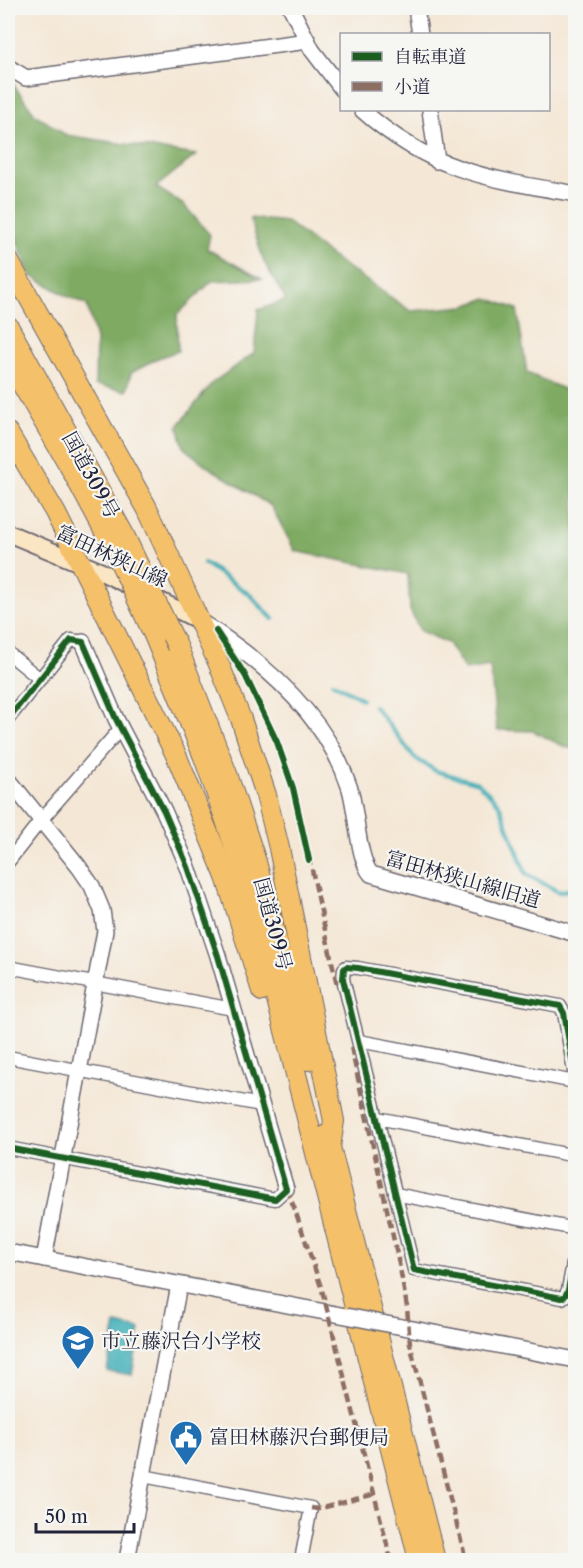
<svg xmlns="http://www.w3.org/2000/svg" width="583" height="1568" font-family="'Libre Caslon Text','Noto Serif JP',serif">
<rect width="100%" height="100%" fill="#f6f6f2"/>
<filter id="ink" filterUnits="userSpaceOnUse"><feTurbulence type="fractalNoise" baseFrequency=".0167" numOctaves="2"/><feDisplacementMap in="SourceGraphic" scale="12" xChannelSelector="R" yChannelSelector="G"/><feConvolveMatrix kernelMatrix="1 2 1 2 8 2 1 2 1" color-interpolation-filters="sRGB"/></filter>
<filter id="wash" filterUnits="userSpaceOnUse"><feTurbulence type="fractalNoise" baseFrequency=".008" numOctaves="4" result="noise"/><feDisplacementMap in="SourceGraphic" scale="24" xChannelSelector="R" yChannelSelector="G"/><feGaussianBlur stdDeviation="1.35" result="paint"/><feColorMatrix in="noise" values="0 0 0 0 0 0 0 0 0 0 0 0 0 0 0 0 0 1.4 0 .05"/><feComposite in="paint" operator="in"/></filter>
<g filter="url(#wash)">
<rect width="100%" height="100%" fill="#f4e7d5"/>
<g fill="#7eaa62" stroke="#50664e" stroke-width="1.5">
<path d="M8,81L13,84L35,114L66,135L196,155L156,187L184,205L210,235L207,249L262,279L212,281L177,315L178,351L158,358L131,373L127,391L95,385L96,339L87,305L65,295L30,275L8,218Z"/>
<path d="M250,218L287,222L334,258L411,311L465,306L487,298L517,309L527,373L575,394V749L565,747L533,731L497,730L490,666L465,670L448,643L420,631L410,610L408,574L295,551L271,506L208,467L184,448L178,426L212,383L254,353L258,310L286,300L264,262Z"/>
</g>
<path fill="#3daeb7" stroke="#306879" stroke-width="1.5" d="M116,1324L140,1329L132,1375L107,1371Z"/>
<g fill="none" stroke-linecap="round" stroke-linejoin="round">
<g stroke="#3daeb7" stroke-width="4">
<path d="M204,563L249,594L273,619"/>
<path d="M332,682L362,699"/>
<path d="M374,706L415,758L436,771L478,783L499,804L526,874L559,892L576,888"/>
</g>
</g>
</g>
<g filter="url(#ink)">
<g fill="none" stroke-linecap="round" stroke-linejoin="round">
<defs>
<g id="minor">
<path d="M8,653L40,679"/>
<path d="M8,719L71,640L83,642"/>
<path d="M8,862L41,820L121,728"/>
<path d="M8,967L233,1009"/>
<path d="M359,1041L575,1082"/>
<path d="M8,1057L261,1105"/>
<path d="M576,1083L564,1013L560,1006L358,968L346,967L344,969L343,979L414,1270L562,1298L565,1296L568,1290L576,1248"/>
<path d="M377,1118L576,1156"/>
<path d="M8,1148L275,1199L286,1189"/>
<path d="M395,1194L576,1229"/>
<path d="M143,1476L311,1508L301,1560"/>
</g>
<g id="tertiary">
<path d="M291,8L312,50L342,89"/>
<path d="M416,8L420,34"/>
<path d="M8,67L26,78L308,41"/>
<path d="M362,110C430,171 489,179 576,194"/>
<path d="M430,110L437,161"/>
<path d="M198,620C260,659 325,713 349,786C357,808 357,858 371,874L576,934"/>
<path d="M83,642L116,719L164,811L188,867L218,956L286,1189"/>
<path d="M8,779L79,867L92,886L102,910L105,931L44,1259"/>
<path d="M8,1252L346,1316"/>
<path d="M392,1325L576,1360"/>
<path d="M127,1560L179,1285"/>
</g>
<path id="secondary" d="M8,533L104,573L198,620"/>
<g id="trunk">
<path d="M8,260L147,508L218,662L241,719L266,795L279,848L334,1121L330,1147"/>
<path d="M8,326L88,470"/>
<path d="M8,360L69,465"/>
<path d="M8,433L55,512L177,757L226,877L262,991"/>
<path d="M154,635L204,757L236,850L265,952L419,1560"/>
<path d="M177,646L227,774L256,862L308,1060"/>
<path d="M327,1135L435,1560"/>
</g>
</defs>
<use href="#minor" stroke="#6c6771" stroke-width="15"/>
<use href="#tertiary" stroke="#6c6771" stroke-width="18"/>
<use href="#secondary" stroke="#6c6771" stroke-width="20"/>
<use href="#trunk" stroke="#6c6771" stroke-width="22"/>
<use href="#minor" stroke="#fff" stroke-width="12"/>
<use href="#tertiary" stroke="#fff" stroke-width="15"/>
<use href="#secondary" stroke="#fbe6c4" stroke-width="16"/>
<use href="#trunk" stroke="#f4c16b" stroke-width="20"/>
<defs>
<path id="tertiary-bridge" d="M346,1316L392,1325"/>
<g id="trunk-bridge">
<path d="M69,465L115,551L154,635"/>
<path d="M88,470L123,533L177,646"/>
</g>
</defs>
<use href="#tertiary-bridge" stroke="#6c6771" stroke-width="18" stroke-linecap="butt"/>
<use href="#trunk-bridge" stroke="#6c6771" stroke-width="22" stroke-linecap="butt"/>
<use href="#tertiary-bridge" stroke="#fff" stroke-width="15"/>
<use href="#trunk-bridge" stroke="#f4c16b" stroke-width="20"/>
<g stroke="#8d6e63" stroke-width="4.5" stroke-dasharray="9 4.5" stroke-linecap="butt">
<path d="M309,856L337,985"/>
<path d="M351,1047L400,1268L407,1307L410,1344L466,1560"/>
<path d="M286,1189L294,1207L322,1290L391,1560"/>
<path d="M311,1508L318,1509L375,1494"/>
</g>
<defs>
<g id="cycleway">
<path d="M216,631L245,675L277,742L293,788L309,860"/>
<path d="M8,719L71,640L83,642L116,719L164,811L188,867L218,956L286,1189L275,1199L8,1148"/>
<path d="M576,1083L564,1013L560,1006L358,968L346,967L344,969L343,979L414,1270L562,1298L565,1296L568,1290L576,1248"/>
</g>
</defs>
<use href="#cycleway" stroke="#f6f6f2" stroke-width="10"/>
<use href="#cycleway" stroke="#1b5e20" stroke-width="6"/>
</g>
</g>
<defs>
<symbol id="school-pin" viewBox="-11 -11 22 30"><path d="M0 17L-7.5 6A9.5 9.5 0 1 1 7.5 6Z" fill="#1f6fb2" stroke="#f6f6f2"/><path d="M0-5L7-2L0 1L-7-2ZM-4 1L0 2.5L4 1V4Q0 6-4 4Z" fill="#fff"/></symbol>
<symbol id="civic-pin" viewBox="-11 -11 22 30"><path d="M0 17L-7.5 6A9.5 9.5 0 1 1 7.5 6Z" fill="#1f6fb2" stroke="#f6f6f2"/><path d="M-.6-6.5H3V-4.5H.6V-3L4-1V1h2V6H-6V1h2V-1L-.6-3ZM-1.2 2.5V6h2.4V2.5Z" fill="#fff"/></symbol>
</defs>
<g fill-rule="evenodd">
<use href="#school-pin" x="59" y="1322" width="38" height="52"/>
<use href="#civic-pin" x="167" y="1418" width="38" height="52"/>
</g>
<g text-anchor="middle" stroke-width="4.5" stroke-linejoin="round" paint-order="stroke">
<g font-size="20" fill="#22223b" stroke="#f6f6f2">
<text transform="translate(91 475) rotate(61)" y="7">国道309号</text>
<text transform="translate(112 556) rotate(25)" y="7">富田林狭山線</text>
<text transform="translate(463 879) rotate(16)" y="7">富田林狭山線旧道</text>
<text transform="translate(273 924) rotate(75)" y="7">国道309号</text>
</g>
<g font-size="20" fill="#22223b" stroke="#f6f6f2" text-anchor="start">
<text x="101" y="1348">市立藤沢台小学校</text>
<text x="209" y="1444">富田林藤沢台郵便局</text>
</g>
</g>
<rect width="583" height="1568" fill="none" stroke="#f6f6f2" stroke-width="30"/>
<rect x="340" y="33" width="210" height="78" fill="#f6f6f2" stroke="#a1a1a9" stroke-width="1.5"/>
<rect x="352" y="52" width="30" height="9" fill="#1b5e20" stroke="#a1a1a9" stroke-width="1.5"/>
<text x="394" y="63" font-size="18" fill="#22223b">自転車道</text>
<rect x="352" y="82" width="30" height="9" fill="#8d6e63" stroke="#a1a1a9" stroke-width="1.5"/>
<text x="394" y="93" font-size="18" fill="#22223b">小道</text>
<path d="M36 1523v9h98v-9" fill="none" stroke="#22223b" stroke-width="3"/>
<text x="45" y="1523" font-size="18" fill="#22223b" stroke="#f6f6f2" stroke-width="4.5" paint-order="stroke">50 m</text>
</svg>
